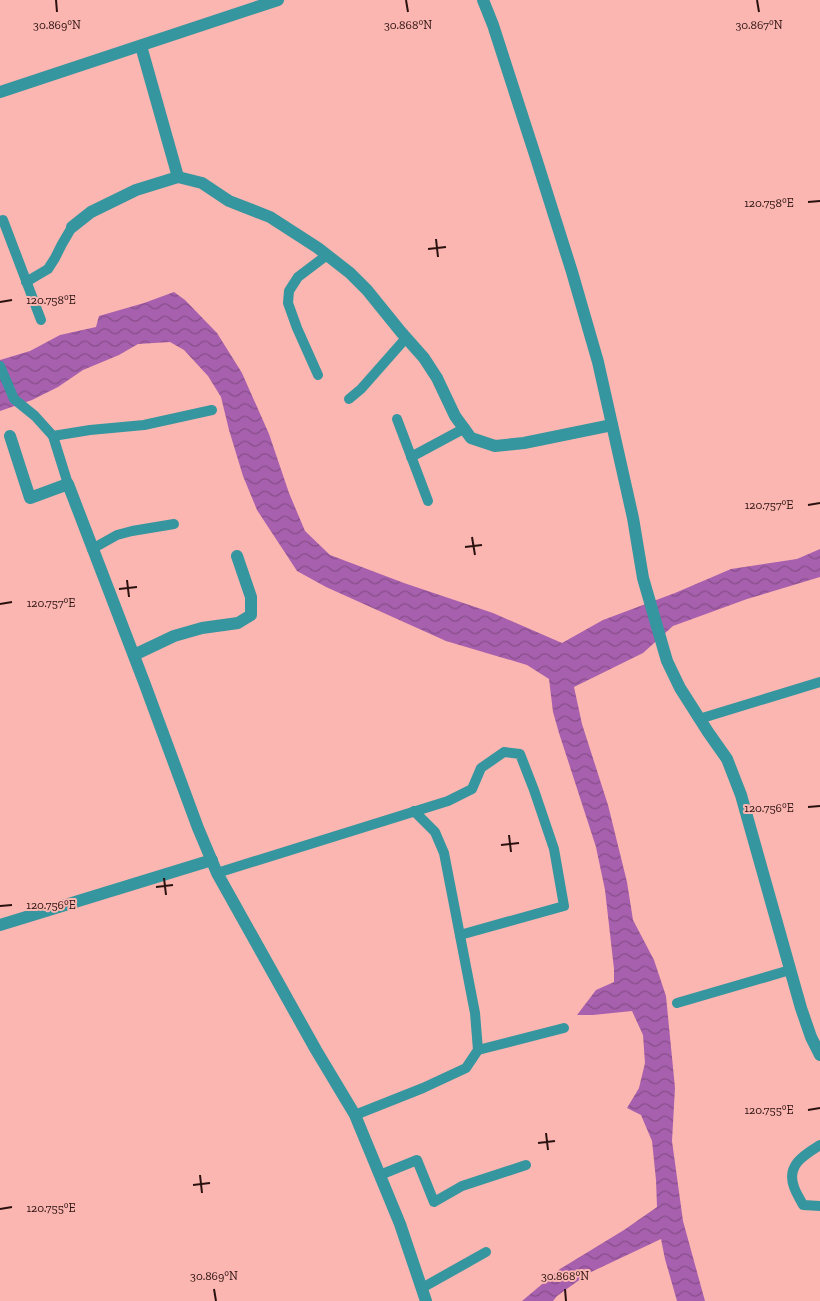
<svg xmlns="http://www.w3.org/2000/svg" width="820" height="1301" font-family="'Zilla Slab',serif">
<defs>
<pattern id="water-waves" width="16" height="10" patternUnits="userSpaceOnUse" patternTransform="scale(1.25)"><rect width="16" height="10" fill="#a760ad"/><path d="M0 5q4-4 8 0t8 0" fill="none" stroke="#884e8b"/></pattern>
</defs>
<rect width="100%" height="100%" fill="#fcb6b1"/>
<path fill="url(#water-waves)" d="M174,292L185,300L217,333L242,373L269,434L289,493L305,531L330,555L404,583L493,613L562,643L603,620L675,593L731,569L797,559L820,549V577L747,599L673,626L643,653L574,687L582,724L608,805L627,882L633,920L654,960L666,996L675,1088L672,1141L683,1221L705,1301H677L665,1259L661,1239L589,1273L557,1296L553,1301H522L560,1269L624,1230L657,1207L656,1180L652,1141L641,1115L627,1108L639,1088L645,1063L643,1035L632,1011L593,1015H577L596,990L614,982V969L605,890L596,847L559,733L553,712L549,679L527,665L446,641L326,587L297,571L257,510L243,476L229,430L221,397L208,376L184,350L170,342L138,344L119,355L83,370L58,387L32,400L0,411V360L30,351L60,335L96,327L99,316L144,303Z"/>
<g fill="none" stroke-linecap="round" stroke-linejoin="round">
<g stroke="#35969f" stroke-width="10">
<path d="M0,221L3,220L41,320"/>
<path d="M26,282L48,269L55,258L62,244L72,227"/>
<path d="M0,366L14,399L35,416L53,436L68,484"/>
<path d="M318,375L297,328L288,303L289,291L298,277L327,255"/>
<path d="M349,399L361,389L406,338"/>
<path d="M397,419L428,501"/>
<path d="M53,436L90,430L144,425L212,410"/>
<path d="M411,457L465,428"/>
<path d="M92,549L117,535L132,531L174,524"/>
<path d="M699,719L820,682"/>
<path d="M217,873L448,801L472,789L481,768L504,752L520,754L534,790L554,849L564,906L460,935"/>
<path d="M677,1003L790,970"/>
<path d="M478,1050L564,1028"/>
<path d="M355,1115L423,1088L466,1068L478,1050L475,1013L444,853L435,832L414,811"/>
<path d="M820,1145C804,1155 786,1165 794,1187C796,1193 800,1199 803,1205L820,1206"/>
<path d="M380,1175L417,1160L434,1202L462,1186L526,1165"/>
<path d="M422,1288L486,1252"/>
</g>
<g stroke="#35969f" stroke-width="12">
<path d="M483,0L493,25L536,158L572,272L598,362L633,518L643,578L667,661L680,688L708,732L727,759L741,795L801,1008L811,1037L820,1055"/>
<path d="M141,46L178,177"/>
<path d="M0,92L278,0"/>
<path d="M72,227L91,212L136,190L178,177L202,183L229,201L270,217L318,248L350,273L367,290L401,332L424,358L437,378L455,416L471,438L495,446L524,443L612,425"/>
<path d="M10,436L30,498L68,484L144,682L198,828L217,873L316,1050L355,1115L400,1224L426,1301"/>
<path d="M134,655L174,636L202,628L238,623L251,615V597L237,556"/>
<path d="M0,925L212,860"/>
</g>
</g>
<path fill="none" stroke="#29110f" stroke-width="2" d="M56,0L57,12M406,0L408,12M757,0L759,12M808,202L820,201M436,239L438,257M428,249L446,247M0,302L12,300M808,505L820,503M472,537L475,555M465,547L482,545M127,580L129,597M119,589L137,587M0,604L12,602M808,807L820,806M509,835L511,852M501,845L519,843M164,878L166,895M156,887L173,885M0,906L12,905M808,1110L820,1108M546,1133L548,1150M538,1143L555,1141M200,1175L202,1193M193,1185L210,1183M0,1209L12,1207M214,1289L216,1301M565,1289L566,1301"/>
<g font-size="12" text-anchor="middle" fill="#29110f" stroke="#fcb6b1" stroke-width="4" stroke-linejoin="round" paint-order="stroke">
<text x="57" y="29">30.869°N</text>
<text x="408" y="29">30.868°N</text>
<text x="759" y="29">30.867°N</text>
<text x="769" y="207">120.758°E</text>
<text x="51" y="304">120.758°E</text>
<text x="769" y="509">120.757°E</text>
<text x="51" y="607">120.757°E</text>
<text x="769" y="812">120.756°E</text>
<text x="51" y="909">120.756°E</text>
<text x="769" y="1114">120.755°E</text>
<text x="51" y="1212">120.755°E</text>
<text x="214" y="1280">30.869°N</text>
<text x="565" y="1280">30.868°N</text>
</g>
</svg>
